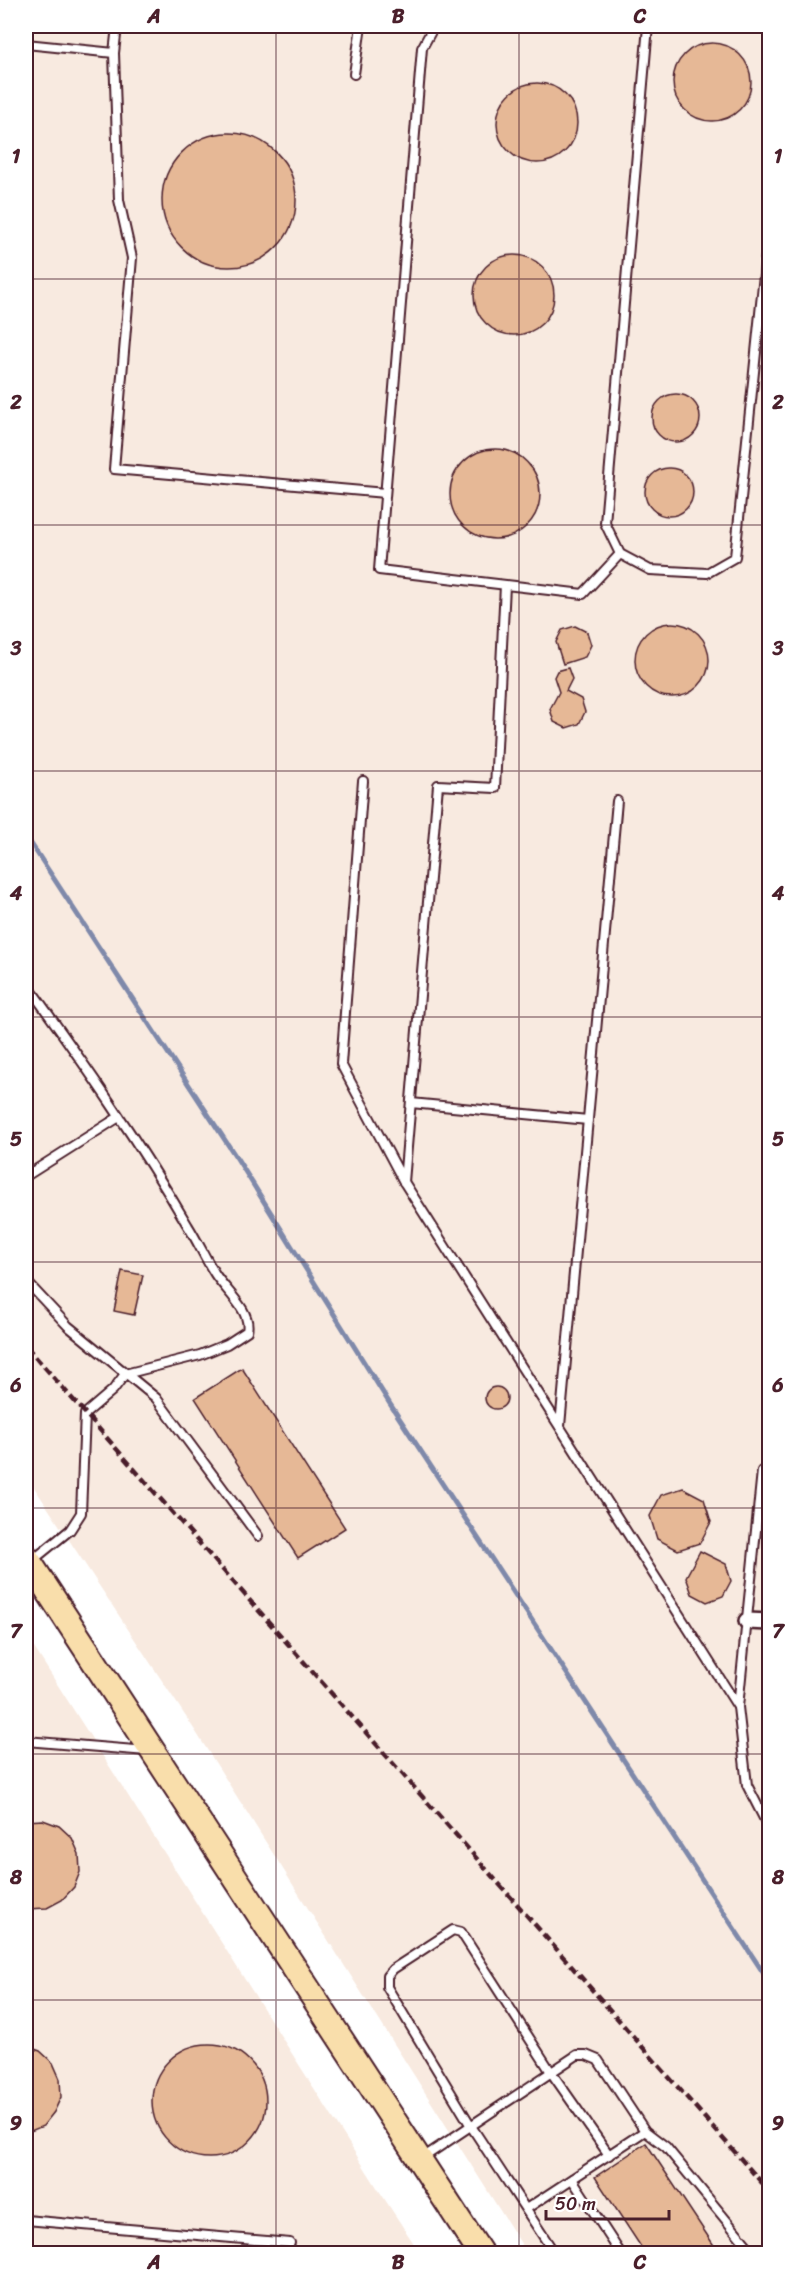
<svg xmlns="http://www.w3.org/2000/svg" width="795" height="2279" font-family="Sriracha,sans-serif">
<rect width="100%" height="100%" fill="#fff"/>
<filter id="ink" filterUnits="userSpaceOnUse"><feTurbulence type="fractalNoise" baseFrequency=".0167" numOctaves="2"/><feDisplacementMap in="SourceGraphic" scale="12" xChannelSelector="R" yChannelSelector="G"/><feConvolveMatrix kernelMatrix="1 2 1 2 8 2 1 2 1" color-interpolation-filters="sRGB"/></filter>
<g filter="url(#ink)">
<g fill="#f8eae0">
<path d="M26,26H769V2253H527L194,1729L26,1475Z"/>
<path d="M26,1635L378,2189L420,2253H26Z"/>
</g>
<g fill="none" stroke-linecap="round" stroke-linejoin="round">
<path stroke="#7f89aa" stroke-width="5" d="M26,836L238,1160L390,1404L770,1983"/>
</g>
<g fill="#e6b896" stroke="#4a1f2b" stroke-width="1.5">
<circle cx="712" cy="82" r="39"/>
<circle cx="537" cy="123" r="40"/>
<circle cx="229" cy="200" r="67"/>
<circle cx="514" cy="295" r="40"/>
<circle cx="676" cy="418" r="24"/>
<circle cx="495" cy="494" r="45"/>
<circle cx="669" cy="492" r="24"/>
<circle cx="672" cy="660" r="37"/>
<path d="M575,626L587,632L591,645L585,657L563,664L556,642L562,630Z"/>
<path d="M568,668L572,679L566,691L581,699L585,712L579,724L566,728L554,722L550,709L559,692L554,677L557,671Z"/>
<path d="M122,1271L143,1275L134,1315L114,1311Z"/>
<path d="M242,1368L345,1528L298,1558L195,1398Z"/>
<circle cx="496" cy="1398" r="11"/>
<path d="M683,1488L704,1499L711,1522L700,1543L678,1550L657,1539L650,1516L661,1495Z"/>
<path d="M700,1551L726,1564L731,1581L723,1596L707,1602L692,1594L686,1577Z"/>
<path d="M43,1820L59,1826L72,1838L79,1854L80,1872L74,1887L62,1900L47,1908L26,1909V1821Z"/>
<circle cx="209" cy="2101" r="57"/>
<path d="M26,2046L40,2051L53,2063L60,2079L61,2097L54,2112L43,2126L26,2133Z"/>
<path d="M646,2143L719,2253H645L595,2177Z"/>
</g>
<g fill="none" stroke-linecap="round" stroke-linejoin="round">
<defs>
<g id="lane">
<path d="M117,26L114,53L119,200L132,258L114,469L385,493"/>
<path d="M434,26L422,48L379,570L583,594L620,554"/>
<path d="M648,26L605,523L620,554L650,570L707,573L735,557L770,216"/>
<path d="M26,44L114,53"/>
<path d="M354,74L361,26"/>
<path d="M363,781L341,1064L404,1182L738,1707L747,1785L770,1830"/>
<path d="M26,983C83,1062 139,1142 188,1226C198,1242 205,1258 215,1274C225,1290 252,1311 247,1331L227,1344L200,1355L125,1374L113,1390L85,1414L81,1513L70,1530L33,1560"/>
<path d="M411,1103L588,1120"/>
<path d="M26,1176L119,1117"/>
<path d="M404,1182L438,785L495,788L505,585"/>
<path d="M26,1281L68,1326L156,1398L258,1536"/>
<path d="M560,1426L617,801"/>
<path d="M738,1707L762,1471"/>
<path d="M26,1741L147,1751"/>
<path d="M421,2159L577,2055H586L598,2060L645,2131L666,2147L754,2254"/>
<path d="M572,2179L621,2254"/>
<path d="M526,2209L645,2131"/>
<path d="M26,2220L290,2243"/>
<path d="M555,2254L471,2126L387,1987V1976L393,1969L453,1930L461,1932L551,2072L609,2155"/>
</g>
<path id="street" d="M747,1621L770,1622"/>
<path id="primary" d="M26,1557L481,2254"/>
</defs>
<use href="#lane" stroke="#4a1f2b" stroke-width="12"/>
<use href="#street" stroke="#4a1f2b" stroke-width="20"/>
<use href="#primary" stroke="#4a1f2b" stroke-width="28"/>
<use href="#lane" stroke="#fff" stroke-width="8"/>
<use href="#street" stroke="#fff" stroke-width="15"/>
<use href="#primary" stroke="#f9deab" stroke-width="24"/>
<path stroke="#4a1f2b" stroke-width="4.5" stroke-dasharray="9 4.5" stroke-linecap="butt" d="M26,1346L770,2192"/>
</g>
</g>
<path fill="none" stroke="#4a1f2b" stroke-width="1.5" stroke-opacity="0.55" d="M276,26V2254M519,26V2254M26,279H770M26,525H770M26,771H770M26,1017H770M26,1262H770M26,1508H770M26,1754H770M26,2000H770"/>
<rect width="795" height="2279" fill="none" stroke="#fff" stroke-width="66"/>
<path d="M546 2210v9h123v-9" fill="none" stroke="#4a1f2b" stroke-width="3"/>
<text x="555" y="2210" font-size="18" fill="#4a1f2b" stroke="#ffffff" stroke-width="4.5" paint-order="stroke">50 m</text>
<rect x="33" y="33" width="729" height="2213" fill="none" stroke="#4a1f2b" stroke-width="2"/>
<g font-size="20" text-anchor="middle" font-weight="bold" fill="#4a1f2b">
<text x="154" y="23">A</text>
<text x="398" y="23">B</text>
<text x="640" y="23">C</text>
<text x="16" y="163">1</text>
<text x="778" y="163">1</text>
<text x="16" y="409">2</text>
<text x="778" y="409">2</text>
<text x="16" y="655">3</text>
<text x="778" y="655">3</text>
<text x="16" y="900">4</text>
<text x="778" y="900">4</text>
<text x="16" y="1146">5</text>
<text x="778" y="1146">5</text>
<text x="16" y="1392">6</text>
<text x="778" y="1392">6</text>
<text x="16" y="1638">7</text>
<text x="778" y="1638">7</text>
<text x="16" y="1884">8</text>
<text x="778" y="1884">8</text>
<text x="16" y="2130">9</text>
<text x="778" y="2130">9</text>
<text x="154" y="2269">A</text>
<text x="398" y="2269">B</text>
<text x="640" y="2269">C</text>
</g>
</svg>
